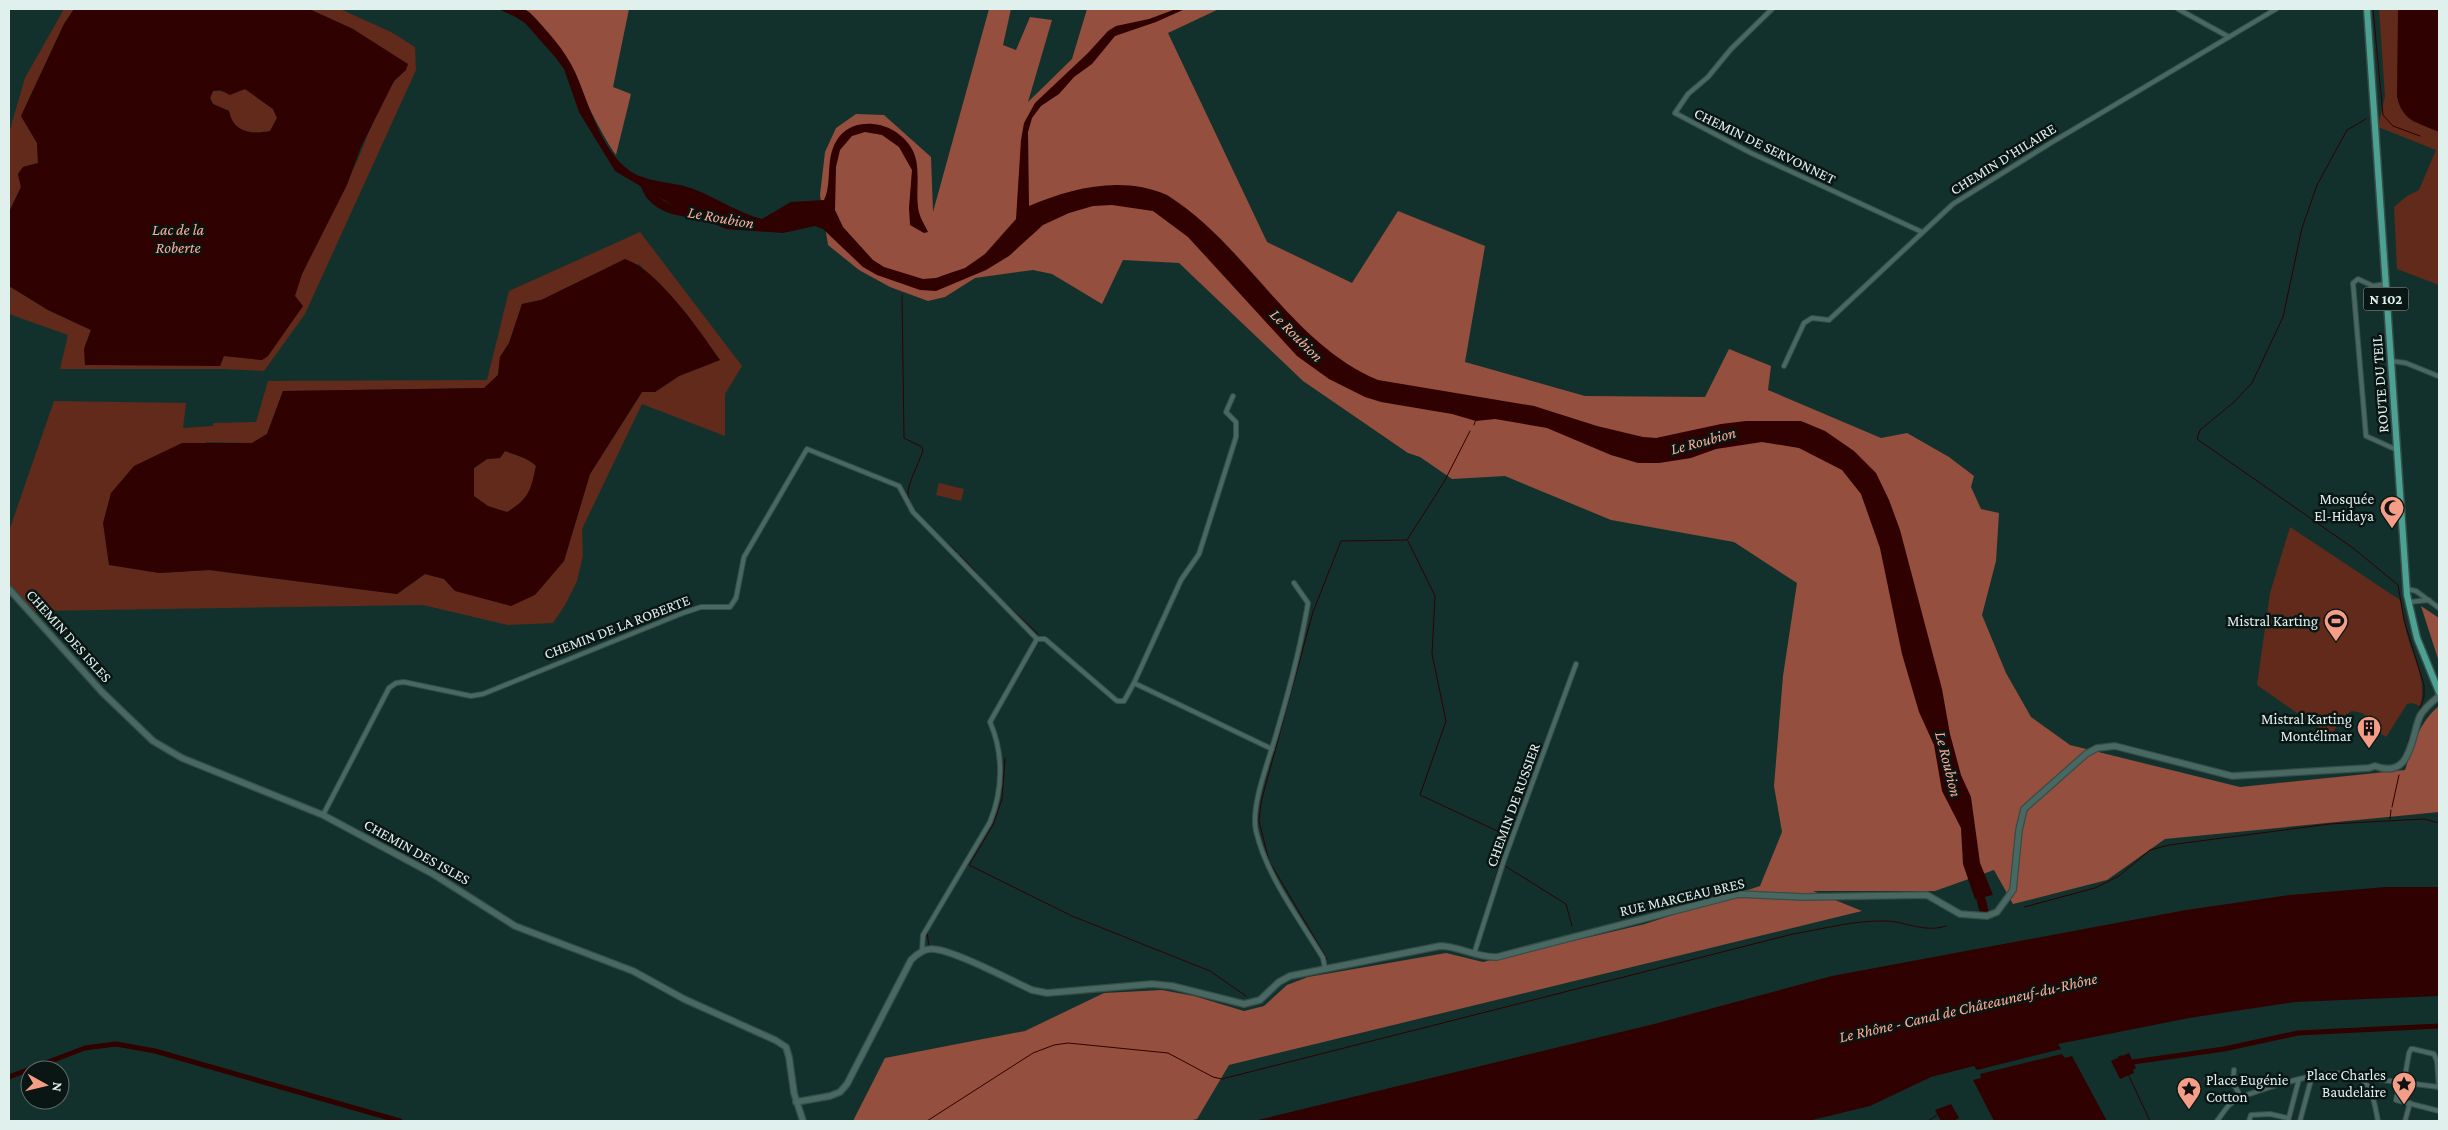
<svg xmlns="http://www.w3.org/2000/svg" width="2448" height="1130" font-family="'Crimson Pro',serif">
<rect width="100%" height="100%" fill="#13312c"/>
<g fill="#622a1b" fill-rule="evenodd">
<path d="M64,9H74L64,24L21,116L37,143L38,163L23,167L18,174L21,187L9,212V133L25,78Z"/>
<path d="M309,9H340L391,32L415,47L416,70L305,314L264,371L223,369H60L68,335L9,314V286L48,310L91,330L84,349L220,366L223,356L262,360L268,356C284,330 291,300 303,272C319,233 340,197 358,159C371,130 380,92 405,70L353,29Z"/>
<path d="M2379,9H2439V285L2397,269L2394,207L2407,196L2419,190L2436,150L2378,127L2385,96Z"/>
<path d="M245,89L273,109L277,118L270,131C250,135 233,132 229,111L213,104L210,98L213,91L234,92Z"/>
<path d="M640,232L742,366L725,394V436L642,404L582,529L583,555L577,581L565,605L553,623L508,625L423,605L35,611L9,584V531L54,401L186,403L183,428L213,426V423L256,422L268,381L487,380L509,291ZM639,264L686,313L720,360L679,376L655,392H642L590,474L564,561L455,591L444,579L425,574L397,594L209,570L159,573L206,442L252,443L267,434L283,391L484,388L498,375L500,357L509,343L522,304L541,300Z"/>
<path d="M505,451C516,456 529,457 536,466C530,492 530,498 507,512L488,507L474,497V468L487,459L500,458Z"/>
<path d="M939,483L964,489L961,501L936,495Z"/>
<path d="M2290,527L2400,600C2402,610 2404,621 2406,631C2412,656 2428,681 2420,706L2412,703L2407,704L2386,737L2372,727L2369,718L2362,713L2352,711L2345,715L2330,736L2257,685L2270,593Z"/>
</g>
<g fill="#944f3e">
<path d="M524,9H629L613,87L631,94L616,155C592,122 555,26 524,9Z"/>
<path d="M989,9H1011L1003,45L1016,50L1030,17L1052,20L1028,102L1072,59L1087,9H1219L1168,33L1267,242L1352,283L1398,211L1485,246L1465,362L1585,396L1705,397L1729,349L1771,366L1768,390L1881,438L1907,433L1949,457L1974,476L1971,487L1981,509L1999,513L1996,561L1982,615L2006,673L2031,717L2070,745L2240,787L2405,770C2413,746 2419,722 2439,706V812L2165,839L2107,880L2013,904L1994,870L1935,891H1813L1862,911L1229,1065L1197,1119L1188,1121H853L885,1058L1025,1031L1104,993L1162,990L1194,996L1244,1011L1264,1006L1287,985L1308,977L1446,953L1483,962L1645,924L1760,886L1782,832L1774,786L1783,676L1797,583L1734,542L1611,520L1505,476L1452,479L1420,457L1408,453L1303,381L1179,263L1123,260L1102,304L1052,274L1033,270L975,278L945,297L928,301L890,287L859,270L828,245L820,195L825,152L836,128L856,114L884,115L931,157L933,212Z"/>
<path d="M2421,606L2439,618V662Z"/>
</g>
<g fill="#2f0100" fill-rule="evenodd">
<path d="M74,9H309L353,29L408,64L406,70L394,81L361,147L347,185L302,274L295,296L303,306L268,356L262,360L224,356L220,366L85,365L84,349L91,330L48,310L9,286V212L21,187L18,174L23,167L38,163L37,143L21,116L64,24ZM245,89L273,109L277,118L270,131C251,135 233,132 229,111L213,104L210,98L213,91L220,90L230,95Z"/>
<path d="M498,9H524L529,12C546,29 565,50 575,72C590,105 599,148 630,171C649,184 676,181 696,190C718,199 739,213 762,219L791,202L824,200C833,183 824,156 839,137C848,126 860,123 873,124C884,125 893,129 901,136C925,156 915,180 918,207C919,217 924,223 928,232L924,233L910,225L909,208L912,170L899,147L882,135L865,132L852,136L840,150L836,167L835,210L843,227L873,260L884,267L923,279L936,278L950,273L965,268L985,254L1016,219L1021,140L1024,123L1035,103L1088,53L1108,31L1116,26L1149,19L1176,9H1185L1156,22L1115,36L1092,64L1074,77L1059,94L1041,106L1032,118L1028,132L1029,206C1071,188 1122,175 1167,195C1247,245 1290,343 1378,380L1534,406L1597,426L1643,437L1656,438L1721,424L1746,421H1801L1825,431L1854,451L1876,473L1889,500L1900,530L1942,689L1950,734L1961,775L1971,797L1980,863L1993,895L1975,899L1963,864L1961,828L1942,791L1934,745L1919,712L1902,654L1880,548L1861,494L1842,470L1799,448L1762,442L1716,449L1691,458L1659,463H1638L1611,455L1547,428L1495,419L1476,421L1452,414L1381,402L1365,397L1329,379L1297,356L1188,237L1153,211L1112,205L1093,206L1069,213L1043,225L1009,256L986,270L936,291L920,290L877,275L863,267L823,229L815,226L783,233L726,229L669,203L615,171L579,112L564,69L556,58L525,23L514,16Z"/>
<path d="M2398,9H2439V132C2417,122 2403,122 2397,97Z"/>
<path d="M625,259C658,270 700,331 720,360L679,376L655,392H642L590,474L564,561L535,595L511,606L455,591L444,579L425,574L397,594L209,570L159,573L109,565L103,523L111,493L134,466L182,443H252L267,434L283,391L484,388L498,375L500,357L509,343L522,304L541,300ZM505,451C515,455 529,458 536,466C531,490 529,499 507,512L488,506L474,496V468L487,459L500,458Z"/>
<path d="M2386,887H2439V996L2295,1002L2189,1018L2058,1044L2061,1049L1977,1070L1974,1066L1931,1077L1870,1106L1808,1121H1254L1654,1024L1832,976L2186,910L2290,895Z"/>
<path d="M2129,1053L2136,1068L2133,1070L2134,1073L2120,1079L2111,1061Z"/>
<path d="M2062,1054L2065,1058L2072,1056L2107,1121H1994L1973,1080L1981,1078L1980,1074Z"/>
<path d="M1951,1104L1959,1118L1953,1121H1941L1935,1110Z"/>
</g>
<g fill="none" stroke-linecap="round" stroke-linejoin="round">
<g stroke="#2f0100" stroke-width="1">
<path d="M2373,9L2383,115L2393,126L2420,136"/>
<path d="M2366,119L2347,130L2317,185L2302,228L2283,317L2252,383L2234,402L2200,430L2197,439L2353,548L2398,585L2404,620L2424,685V697L2408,742"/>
<path d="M902,295L904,438L922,447L923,451C918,464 910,479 908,492C906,510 944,540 957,552"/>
<path d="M1474,425L1476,419"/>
<path d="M1408,541L1435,596L1432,654L1446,721L1420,795L1508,836L1478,935"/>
<path d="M960,555L996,594L1038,634"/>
<path d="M1007,697L1039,641"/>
<path d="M1005,758L1002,799L993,825L969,865L1072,916L1210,971L1246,996"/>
<path d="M2392,807L2399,775"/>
<path d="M2390,819L2391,810"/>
<path d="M1505,866L1566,904L1572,926"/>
<path d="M958,879L968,864"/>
<path d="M2024,907L2095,888L2119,876L2150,850L2169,845L2330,824L2424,819L2439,823"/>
<path d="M927,932L929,946"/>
<path d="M1327,959L1269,861L1259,821L1261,802L1313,612L1341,541L1407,540L1444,482L1470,431"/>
<path d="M2128,1074L2150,1121"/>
<path d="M927,1121L1033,1053L1054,1045L1068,1043L1168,1053L1213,1077L1222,1079L1793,934C1823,929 1855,920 1886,921C1908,922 1924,933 1946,926"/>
<path d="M1928,1121L1937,1115"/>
</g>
<g stroke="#2f0100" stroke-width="5">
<path d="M2121,1058L2123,1066L2133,1062L2224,1049L2298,1033L2439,1026"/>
<path d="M9,1077L85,1048L116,1044L155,1051L400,1121"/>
</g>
<g stroke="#2f0100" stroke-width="9">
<path d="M643,182C647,186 647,192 651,196C664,211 685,213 704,214"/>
<path d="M1978,887L1984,911"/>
</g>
<defs>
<g id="street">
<path d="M1772,9L1731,49L1708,77L1688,94L1675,113L1751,153L1922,232"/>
<path d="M2178,9L2229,37"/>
<path d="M2385,284L2373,286L2358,279L2353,283L2366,436L2397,450"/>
<path d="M2391,361L2406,363L2438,376"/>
<path d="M1784,366L1804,323L1812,318L1829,320L1953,204L2049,144L2276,9"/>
<path d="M1294,583L1308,603C1301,645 1290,687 1278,728C1271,755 1250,805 1256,831C1267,877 1299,918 1323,958L1325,969"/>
<path d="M2407,589L2416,591L2439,608"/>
<path d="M2409,602L2429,600"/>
<path d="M1134,683L1181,580L1199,554L1236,437V422L1226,412L1233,396"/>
<path d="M323,815L389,688L396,683L404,682L471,696L483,694L683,613L701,607H730L736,598L744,557L807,449L899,486L913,512L1037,639"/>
<path d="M922,951L923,935L990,822C1003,790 1004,754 990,722L1037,639H1045L1117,701H1124L1134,683L1272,749"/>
<path d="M1474,954L1504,860L1576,664"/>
<path d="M2234,1070L2233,1083L2241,1097"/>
<path d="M2358,1077L2439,1087"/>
<path d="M2207,1078L2233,1083"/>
<path d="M2400,1081L2396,1100L2439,1111"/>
<path d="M2404,1082L2409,1053L2411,1049H2413L2434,1054L2437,1061L2439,1088"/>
<path d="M2217,1121L2228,1106L2238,1098C2264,1089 2333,1064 2358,1077C2373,1084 2375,1107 2378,1121"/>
<path d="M2249,1121L2251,1115L2270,1114L2288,1118"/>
<path d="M2288,1121L2299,1079"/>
<path d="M2300,1121L2312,1076"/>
<path d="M2405,1121L2410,1103"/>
</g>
<g id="secondary">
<path d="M9,589L102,692L153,741L182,758L323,815L433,874L515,926L633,971L684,999L775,1040L786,1047L789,1057L794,1093L803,1121"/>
<path d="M796,1102L830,1096L840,1092L847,1084L911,960C917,954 923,949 931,949C950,948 1012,981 1032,990L1047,993L1152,984L1172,986L1244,1004L1260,1000L1279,982L1290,976L1440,946C1460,946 1476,958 1497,957L1739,894L1802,897L1927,895L1960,914L1987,916L1997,912L2013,890L2019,830L2024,809L2086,754L2097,748L2115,746L2232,776L2369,768L2375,766C2412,780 2411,736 2420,716C2424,708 2433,701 2439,696"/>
</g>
<path id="primary" d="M2367,9L2407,595L2417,638L2439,692"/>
</defs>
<use href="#street" stroke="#364d48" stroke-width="6"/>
<use href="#secondary" stroke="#364d48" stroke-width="8"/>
<use href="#primary" stroke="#364d48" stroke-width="9"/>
<use href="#street" stroke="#496862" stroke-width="4"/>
<use href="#secondary" stroke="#496862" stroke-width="5.5"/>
<use href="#primary" stroke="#4ca193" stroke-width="6"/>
</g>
<defs>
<symbol id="mosque-pin" viewBox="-11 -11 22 30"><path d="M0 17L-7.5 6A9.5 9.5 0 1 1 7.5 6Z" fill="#f49e88" stroke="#0a1614"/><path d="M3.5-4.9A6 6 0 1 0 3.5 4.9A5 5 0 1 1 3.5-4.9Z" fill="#111"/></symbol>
<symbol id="stadium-pin" viewBox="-11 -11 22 30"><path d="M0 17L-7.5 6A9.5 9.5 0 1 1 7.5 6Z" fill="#f49e88" stroke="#0a1614"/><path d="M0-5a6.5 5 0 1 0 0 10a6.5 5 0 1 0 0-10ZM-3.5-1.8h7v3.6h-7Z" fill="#111"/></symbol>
<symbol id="building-pin" viewBox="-11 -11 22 30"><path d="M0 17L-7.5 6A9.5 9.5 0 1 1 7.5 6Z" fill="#f49e88" stroke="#0a1614"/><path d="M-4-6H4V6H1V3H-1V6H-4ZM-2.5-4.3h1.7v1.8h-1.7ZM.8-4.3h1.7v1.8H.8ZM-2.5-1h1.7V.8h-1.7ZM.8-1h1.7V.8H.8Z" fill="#111"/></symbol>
<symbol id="sight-pin" viewBox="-11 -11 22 30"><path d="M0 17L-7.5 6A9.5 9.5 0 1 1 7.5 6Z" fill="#f49e88" stroke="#0a1614"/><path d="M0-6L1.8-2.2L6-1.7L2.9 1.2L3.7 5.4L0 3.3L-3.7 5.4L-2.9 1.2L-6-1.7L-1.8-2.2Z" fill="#111"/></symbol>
</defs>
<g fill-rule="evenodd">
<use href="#mosque-pin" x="2378" y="494" width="28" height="38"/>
<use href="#stadium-pin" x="2322" y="607" width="28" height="38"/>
<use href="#building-pin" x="2355" y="714" width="28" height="38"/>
<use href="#sight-pin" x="2390" y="1070" width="28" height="38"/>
<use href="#sight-pin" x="2175" y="1075" width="28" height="38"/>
</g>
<g text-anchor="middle" stroke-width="5" stroke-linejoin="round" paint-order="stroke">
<rect fill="#0a1614" stroke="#a0afac" stroke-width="1" x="2363.5" y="287.5" width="45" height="23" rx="4"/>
<g font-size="14" font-weight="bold" fill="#e0f1ed">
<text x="2386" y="304">N 102</text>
</g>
<g font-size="15" fill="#e0f1ed" stroke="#0a1614">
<text transform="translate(1765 146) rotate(26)" y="5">CHEMIN DE SERVONNET</text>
<text transform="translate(2003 159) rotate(-32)" y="5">CHEMIN D'HILAIRE</text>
<text transform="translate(2380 384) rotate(-94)" y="5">ROUTE DU TEIL</text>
<text transform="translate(617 627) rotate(-21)" y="5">CHEMIN DE LA ROBERTE</text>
<text transform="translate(69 636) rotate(48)" y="5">CHEMIN DES ISLES</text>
<text transform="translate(1513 805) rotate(-70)" y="5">CHEMIN DE RUSSIER</text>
<text transform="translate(417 852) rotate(29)" y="5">CHEMIN DES ISLES</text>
<text transform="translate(1682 897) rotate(-13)" y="5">RUE MARCEAU BRES</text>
</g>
<g font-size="15" fill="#e0f1ed" stroke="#0a1614" text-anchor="end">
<text x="2374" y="504">Mosquée<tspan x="2374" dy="17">El-Hidaya</tspan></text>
<text x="2318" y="626">Mistral Karting</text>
<text x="2352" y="724">Mistral Karting<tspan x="2352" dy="17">Montélimar</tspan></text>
<text x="2386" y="1080">Place Charles<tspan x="2386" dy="17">Baudelaire</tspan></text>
<text x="2206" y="1085" text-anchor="start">Place Eugénie<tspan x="2206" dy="17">Cotton</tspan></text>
</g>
<g font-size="16" font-style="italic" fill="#feac97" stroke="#0a1614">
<text transform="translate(721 217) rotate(10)" y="6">Le Roubion</text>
<text x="178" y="235">Lac de la<tspan x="178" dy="18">Roberte</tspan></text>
<text transform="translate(1297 335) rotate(45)" y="6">Le Roubion</text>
<text transform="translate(1703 440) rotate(-15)" y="6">Le Roubion</text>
<text transform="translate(1949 764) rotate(76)" y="6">Le Roubion</text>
<text transform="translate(1968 1007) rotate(-13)" y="6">Le Rhône - Canal de Châteauneuf-du-Rhône</text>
</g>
</g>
<rect width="2448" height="1130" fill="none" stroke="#e0f1ed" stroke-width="20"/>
<g transform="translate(45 1085) rotate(98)"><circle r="24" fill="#0a1614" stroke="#606e6b"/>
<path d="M0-4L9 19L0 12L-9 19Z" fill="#f49e88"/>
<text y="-8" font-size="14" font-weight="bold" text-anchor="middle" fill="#e0f1ed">N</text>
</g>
</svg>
